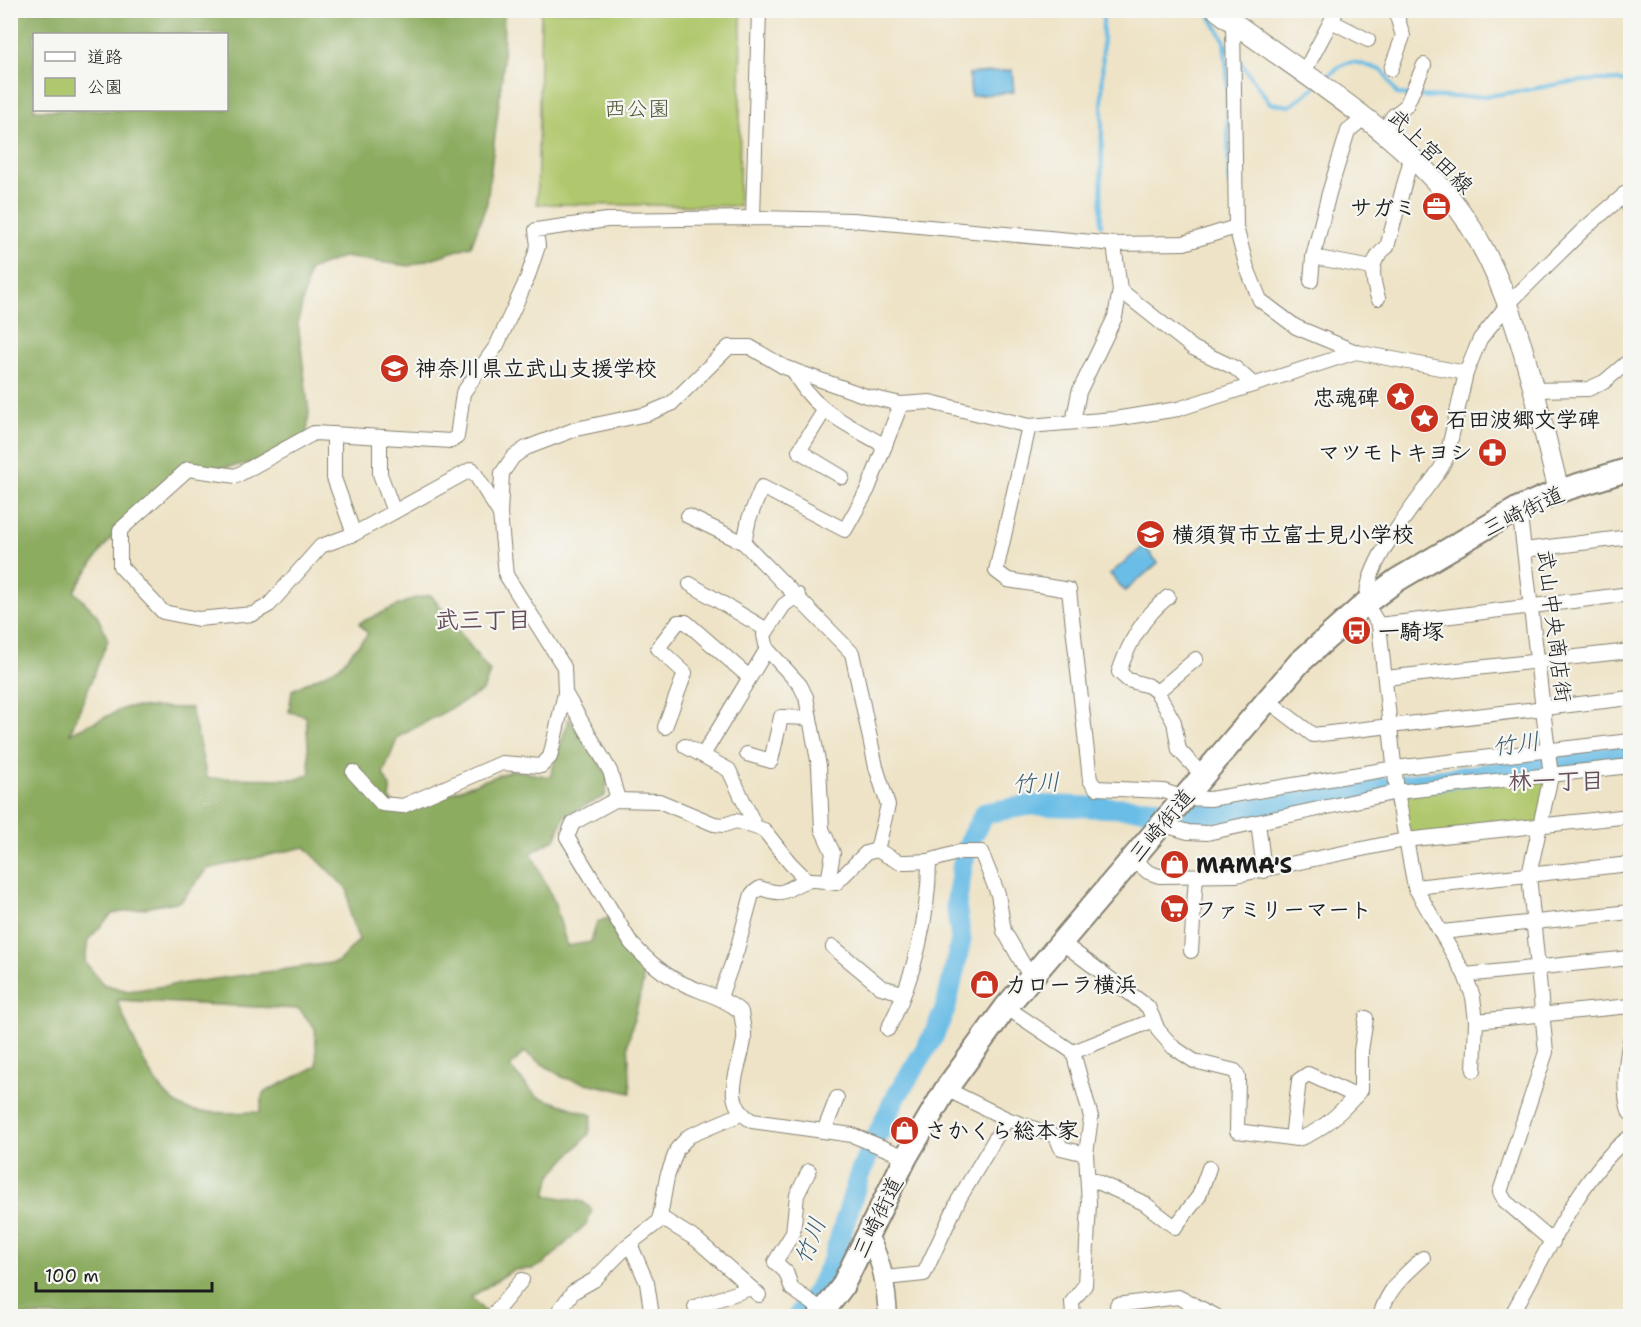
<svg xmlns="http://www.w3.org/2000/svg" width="1641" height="1327" font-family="'Shantell Sans','Klee One',sans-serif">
<rect width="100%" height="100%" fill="#f6f6f2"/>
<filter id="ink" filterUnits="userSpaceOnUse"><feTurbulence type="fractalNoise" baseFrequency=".0167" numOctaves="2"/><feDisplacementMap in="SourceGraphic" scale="12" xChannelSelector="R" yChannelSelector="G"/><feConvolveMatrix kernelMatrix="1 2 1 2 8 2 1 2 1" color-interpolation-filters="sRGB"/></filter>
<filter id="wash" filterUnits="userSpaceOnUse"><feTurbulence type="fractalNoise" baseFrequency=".008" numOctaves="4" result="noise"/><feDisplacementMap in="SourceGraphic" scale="24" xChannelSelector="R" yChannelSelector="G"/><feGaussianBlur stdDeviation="1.35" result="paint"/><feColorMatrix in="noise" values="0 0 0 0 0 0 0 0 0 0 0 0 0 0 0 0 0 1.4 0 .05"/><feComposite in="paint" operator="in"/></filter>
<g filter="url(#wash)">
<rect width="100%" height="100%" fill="#eee3c6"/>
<g fill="#b0c86d" stroke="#667244" stroke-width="1.5">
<path d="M541,11H741L739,206L537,204Z"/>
<path d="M1551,776L1541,826L1405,840L1397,792Z"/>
</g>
<path fill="#8cac60" stroke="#54643e" stroke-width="1.5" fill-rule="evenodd" d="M10,11H504L503,68L487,203L471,246L409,266L343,257L309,270L298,323L309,413L306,442L266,461L178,475L134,512L103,548L74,591L97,615L108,640L70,733L127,707L191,708L207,778L298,779L310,774L306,716L289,712L292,690L339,667L368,634L359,623L412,599L431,595L490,672L483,691L398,737L383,774L390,787V799L400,811L513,770L550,777L569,719L608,776L605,796L565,815L555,839L531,853L554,901L567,946L591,942L597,922L608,918L620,942L641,967L643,983L628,1043L631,1093L564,1078L524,1052L510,1067L536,1096L592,1115L589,1134L551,1175L546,1195L583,1202L592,1210L586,1224L545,1263L533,1269L513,1270L471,1297L485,1312L481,1316H11ZM34,34H226V110H34ZM305,847L348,890L350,916L359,940L338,962L128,991L103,984L85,962L88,940L112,914L181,901L207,869ZM117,1000L299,1009L315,1028L317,1066L263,1093L260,1112C240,1112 209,1115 190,1110C154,1101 130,1031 117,1000Z"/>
<g fill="#6bbde6" stroke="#446c81" stroke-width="1.5">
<path d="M1012,70L1014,92L971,96L969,74Z"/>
<path d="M1144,546L1158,563L1125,591L1110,574Z"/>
</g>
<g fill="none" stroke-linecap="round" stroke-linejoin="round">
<g stroke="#6bbde6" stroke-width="4">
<path d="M1203,10L1211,17L1229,49"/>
<path d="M1224,42L1227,70L1229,185"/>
<path d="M1238,59L1270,103L1290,106L1315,87"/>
<path d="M1323,80C1350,56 1350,60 1383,71L1397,94C1436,99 1481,98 1521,91C1561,84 1589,76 1630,82"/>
<path d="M1101,225L1103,10"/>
</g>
<path stroke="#6bbde6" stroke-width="21" d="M798,1316L818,1290L833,1260L860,1173L894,1100L933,1037L946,1007L961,940L956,905L963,863L971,838L985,813L1031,805L1150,809L1206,814L1271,807L1365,790L1630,754"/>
</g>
</g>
<g filter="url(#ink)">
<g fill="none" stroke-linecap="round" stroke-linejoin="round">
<defs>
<g id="minor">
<path d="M1331,21L1368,40"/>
<path d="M1233,23L1236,227L1247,268L1260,300L1296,327L1356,352L1466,373"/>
<path d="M1391,69L1403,36L1395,10"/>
<path d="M1303,74L1337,10"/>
<path d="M1382,134L1393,116L1406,106L1424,65"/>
<path d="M1624,194L1630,209"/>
<path d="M753,218L759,10"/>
<path d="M1114,244L1120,290L1193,348L1235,368L1253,384"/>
<path d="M1313,257L1372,268"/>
<path d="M1311,281L1313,257L1329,193L1348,131L1363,119"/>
<path d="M1378,298C1372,278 1368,260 1387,247L1411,159"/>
<path d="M1356,352L1178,409L1114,419L1029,426L996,571L1008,580L1069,590L1090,780L1096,788L1164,791L1184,798L1210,799L1395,768L1630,741"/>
<path d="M793,370C811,410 849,425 885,446"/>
<path d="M1532,390L1588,389L1604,382L1630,360"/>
<path d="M824,411L799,451L842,477"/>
<path d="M1073,422L1079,392L1115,317L1120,290"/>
<path d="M334,434V478L354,534"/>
<path d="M380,438V474L394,512"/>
<path d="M1519,508L1551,776L1529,875L1546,1052L1500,1192L1505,1201L1553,1242"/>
<path d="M500,514L472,469L354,534L321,546L269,605L253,614L198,619L163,612L120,566V530L188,469L236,476L314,433L451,441L457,437L463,393L497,345L527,279L538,246L536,230L607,220L753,218L853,220L1114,244L1184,243L1236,227"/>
<path d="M688,516L744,543L852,653L876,767L888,805L877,850L899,862H907L929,861L960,852H981L998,894L1004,931L1031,978"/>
<path d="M744,543L749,519L762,487L845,530L868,489L901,404"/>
<path d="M1524,550L1630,537"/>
<path d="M690,584L767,630"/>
<path d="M798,595L784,605L764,635L767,649L800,685L806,697L819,766L822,829L833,853L828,882"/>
<path d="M1168,597C1143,617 1129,642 1119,672L1128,680L1149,686L1157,692L1174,722L1179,750L1203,776"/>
<path d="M1379,625L1630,594"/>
<path d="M1385,678L1630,651"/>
<path d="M1157,692L1196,659"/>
<path d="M1266,699L1313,735L1630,698"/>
<path d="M665,727L685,673L658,648L678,622H686L749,677"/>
<path d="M685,746L729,770L755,826"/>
<path d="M747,754L771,761L781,717L810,718"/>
<path d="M703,755L767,649"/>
<path d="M353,772L382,804L403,806L502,763L541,766L550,757L565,693"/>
<path d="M615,800L617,796L610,771L565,693L564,667L506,575L500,514L502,473L513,457L526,448L576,429L647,414L671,404L729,347H750L784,367L866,396L901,404L930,402L1029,426"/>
<path d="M1258,822L1264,871"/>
<path d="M1161,824L1188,832L1207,833L1397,792L1630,766"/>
<path d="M1133,859L1148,872L1159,876L1237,875L1405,840L1630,816"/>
<path d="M807,880L790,863L764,830L736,821L724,825L714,824L659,801L615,800L573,823L567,837L631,943C643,956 658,970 674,979C697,992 721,995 741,1012C742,1021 745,1031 744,1040C740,1070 719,1101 752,1121L852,1135L906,1157"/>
<path d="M1415,887L1630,864"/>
<path d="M1442,932L1630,912"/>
<path d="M1061,942L1148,1007L1158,1030L1173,1047L1194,1061L1235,1071L1238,1077L1237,1131L1297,1139C1320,1134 1346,1107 1361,1090V1051L1366,1018"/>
<path d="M833,947L881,987L903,993"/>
<path d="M1191,951L1196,876"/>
<path d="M1465,975L1630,958"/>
<path d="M720,997L737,950L752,894L760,888C788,898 784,888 806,881C814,878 828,882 836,883L866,853L877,850"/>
<path d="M1006,1007L1073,1052L1091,1117L1086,1154L1089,1203L1085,1285L1072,1302L1073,1316"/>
<path d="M1476,1021L1473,997L1465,975L1415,887L1397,792L1379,625C1375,618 1367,608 1367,600C1364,563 1419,500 1441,468L1447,456L1466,373L1480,339L1508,304L1584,229L1630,190"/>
<path d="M888,1029C914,980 929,916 929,861"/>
<path d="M1630,1040C1626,1060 1622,1094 1630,1113"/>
<path d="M1073,1052L1154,1020"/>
<path d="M1474,1070L1476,1021L1630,1006"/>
<path d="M946,1089L1007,1119"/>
<path d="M824,1131L837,1098"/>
<path d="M1292,1138L1299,1080L1308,1074L1356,1096"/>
<path d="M809,1171L797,1195L793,1233L775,1262L786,1272L792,1289L824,1311"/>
<path d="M1089,1178L1144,1203L1175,1227L1199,1196L1209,1168"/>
<path d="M660,1217L697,1240L759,1295"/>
<path d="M630,1244L647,1283L652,1316"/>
<path d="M885,1278L924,1274L959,1199L1007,1119L1056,1136L1061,1148L1086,1154"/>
<path d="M1117,1305L1178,1297L1216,1316"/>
<path d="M695,1307L751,1288"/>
<path d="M492,1316L522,1280"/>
<path d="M555,1316L573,1292L594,1280L627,1246L657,1223L660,1217L667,1177L677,1149L689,1136L741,1114"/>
<path d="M1380,1316C1387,1290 1403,1276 1423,1258"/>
<path d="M1511,1316C1539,1267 1585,1167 1630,1137"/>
</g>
<path id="tertiary" d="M868,1236C883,1262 886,1287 888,1316"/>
<path id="secondary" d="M1217,10C1297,72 1411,136 1467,221C1519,301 1535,400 1559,491"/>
<path id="primary" d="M820,1316L842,1287L906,1157L946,1089L1006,1007L1299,663L1366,603L1397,580L1519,508L1559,491L1630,469"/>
</defs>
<use href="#minor" stroke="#858071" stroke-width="16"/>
<use href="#tertiary" stroke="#858071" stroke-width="21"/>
<use href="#secondary" stroke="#858071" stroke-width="22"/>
<use href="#primary" stroke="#858071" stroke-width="26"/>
<use href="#minor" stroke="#fff" stroke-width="14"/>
<use href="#tertiary" stroke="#fff" stroke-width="18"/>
<use href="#secondary" stroke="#fff" stroke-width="20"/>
<use href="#primary" stroke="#fff" stroke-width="22"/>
</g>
</g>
<defs>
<symbol id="office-disc" viewBox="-11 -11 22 22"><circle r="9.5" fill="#c8321e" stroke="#f6f6f2"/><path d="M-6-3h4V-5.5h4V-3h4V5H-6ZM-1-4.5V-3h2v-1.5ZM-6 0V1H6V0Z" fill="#fff"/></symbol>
<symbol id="school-disc" viewBox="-11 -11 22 22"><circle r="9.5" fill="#c8321e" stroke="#f6f6f2"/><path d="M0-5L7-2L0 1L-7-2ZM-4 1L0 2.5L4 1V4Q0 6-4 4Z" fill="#fff"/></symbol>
<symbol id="sight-disc" viewBox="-11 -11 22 22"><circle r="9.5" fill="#c8321e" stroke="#f6f6f2"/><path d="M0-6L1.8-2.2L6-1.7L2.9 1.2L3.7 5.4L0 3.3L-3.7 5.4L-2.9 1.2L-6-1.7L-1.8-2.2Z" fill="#fff"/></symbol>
<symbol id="pharmacy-disc" viewBox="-11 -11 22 22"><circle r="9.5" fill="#c8321e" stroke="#f6f6f2"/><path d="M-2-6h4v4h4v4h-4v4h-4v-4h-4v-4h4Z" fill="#fff"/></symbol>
<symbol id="bus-disc" viewBox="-11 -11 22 22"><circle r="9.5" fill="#c8321e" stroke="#f6f6f2"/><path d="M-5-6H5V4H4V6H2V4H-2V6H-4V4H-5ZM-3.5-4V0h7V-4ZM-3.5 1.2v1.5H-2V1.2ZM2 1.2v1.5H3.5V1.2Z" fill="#fff"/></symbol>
<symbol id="shop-disc" viewBox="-11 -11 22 22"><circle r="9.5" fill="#c8321e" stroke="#f6f6f2"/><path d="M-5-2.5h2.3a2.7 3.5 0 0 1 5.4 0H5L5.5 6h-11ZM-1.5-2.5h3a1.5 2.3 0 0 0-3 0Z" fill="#fff"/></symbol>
<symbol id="supermarket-disc" viewBox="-11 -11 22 22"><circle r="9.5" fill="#c8321e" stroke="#f6f6f2"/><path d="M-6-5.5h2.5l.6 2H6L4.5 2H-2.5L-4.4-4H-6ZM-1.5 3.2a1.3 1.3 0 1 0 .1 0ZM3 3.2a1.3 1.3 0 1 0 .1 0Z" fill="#fff"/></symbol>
</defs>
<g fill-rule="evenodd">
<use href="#office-disc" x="1420" y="190" width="33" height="33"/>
<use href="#school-disc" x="378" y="352" width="33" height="33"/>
<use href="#sight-disc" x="1384" y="380" width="33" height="33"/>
<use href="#sight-disc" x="1408" y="402" width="33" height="33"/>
<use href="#pharmacy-disc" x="1476" y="436" width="33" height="33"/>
<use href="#school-disc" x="1134" y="518" width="33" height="33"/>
<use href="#bus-disc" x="1340" y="614" width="33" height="33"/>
<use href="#shop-disc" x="1158" y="848" width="33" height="33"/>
<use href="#supermarket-disc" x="1158" y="892" width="33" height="33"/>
<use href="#shop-disc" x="968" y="968" width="33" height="33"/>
<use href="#shop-disc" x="888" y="1114" width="33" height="33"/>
</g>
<g text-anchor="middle" stroke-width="4.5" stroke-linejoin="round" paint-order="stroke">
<g font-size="22" fill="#505838" stroke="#f6f6f2">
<text x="637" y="116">西公園</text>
</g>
<g font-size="22" fill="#1c1c1c" stroke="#f6f6f2">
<text transform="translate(1431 151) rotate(45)" y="8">武上宮田線</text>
<text transform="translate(1523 511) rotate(-26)" y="8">三崎街道</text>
<text transform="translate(1555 626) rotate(83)" y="8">武山中央商店街</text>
<text transform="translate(1161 825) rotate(-50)" y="8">三崎街道</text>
<text transform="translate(877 1217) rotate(-64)" y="8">三崎街道</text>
</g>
<g font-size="22" font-weight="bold" fill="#1c1c1c" stroke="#f6f6f2" text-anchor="start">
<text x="1416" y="215" text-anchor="end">サガミ</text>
<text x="415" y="376">神奈川県立武山支援学校</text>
<text x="1379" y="405" text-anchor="end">忠魂碑</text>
<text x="1446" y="427">石田波郷文学碑</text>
<text x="1472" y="460" text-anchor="end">マツモトキヨシ</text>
<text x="1172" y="542">横須賀市立富士見小学校</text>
<text x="1378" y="639">一騎塚</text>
<text x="1196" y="873">MAMA'S</text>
<text x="1195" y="917">ファミリーマート</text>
<text x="1005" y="992">カローラ横浜</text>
<text x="925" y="1138">さかくら総本家</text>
</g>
<g font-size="24" font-weight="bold" fill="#644c59" stroke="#f6f6f2">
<text x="483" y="628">武三丁目</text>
<text x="1556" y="789">林一丁目</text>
</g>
<g font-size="24" font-style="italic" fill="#3c5c6d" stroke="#f6f6f2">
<text transform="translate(1516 744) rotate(-8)" y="8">竹川</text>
<text transform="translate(1036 783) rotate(-3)" y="8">竹川</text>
<text transform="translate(810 1241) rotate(-69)" y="8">竹川</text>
</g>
</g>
<rect width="1641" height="1327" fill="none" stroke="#f6f6f2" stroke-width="36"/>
<rect x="33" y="33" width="195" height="78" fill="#f6f6f2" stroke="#9f9f9c" stroke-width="1.5"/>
<rect x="45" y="52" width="30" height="9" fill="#ffffff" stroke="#9f9f9c" stroke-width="1.5"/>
<text x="87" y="63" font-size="18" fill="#1c1c1c">道路</text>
<rect x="45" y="78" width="30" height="18" fill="#b0c86d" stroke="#9f9f9c" stroke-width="1.5"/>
<text x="87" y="93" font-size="18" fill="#1c1c1c">公園</text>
<path d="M36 1282v9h176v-9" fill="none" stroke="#1c1c1c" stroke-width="3"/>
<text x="45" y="1282" font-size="18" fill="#1c1c1c" stroke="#f6f6f2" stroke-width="4.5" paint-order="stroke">100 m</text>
</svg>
